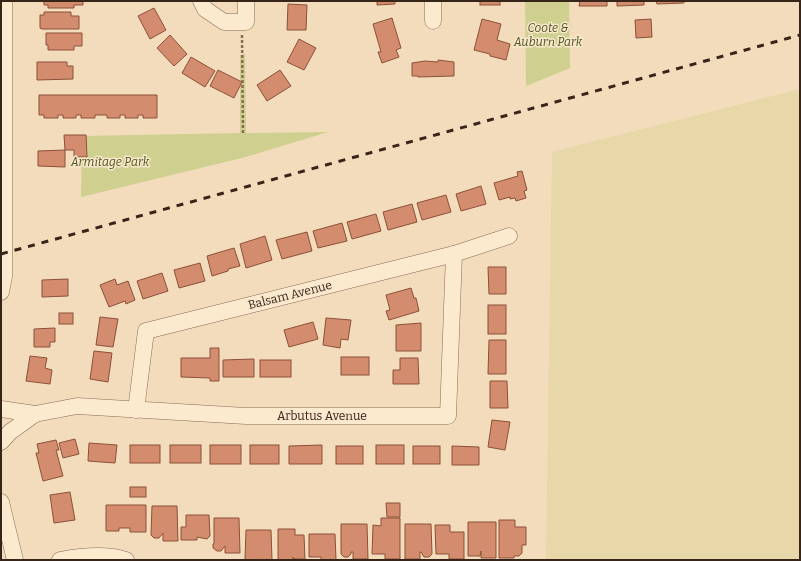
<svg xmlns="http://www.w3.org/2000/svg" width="801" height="561" font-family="Bitter,serif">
<rect width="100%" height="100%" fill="#f2dcbc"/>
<path fill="#e8d7a8" d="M800,89V560H546L552,152Z"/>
<g fill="#cfd08f">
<path d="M525,1H569L570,68L526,86Z"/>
<path d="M245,54L246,133L328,132L246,157L81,197L82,136L240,133V55Z"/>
</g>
<g fill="#d38d6e" stroke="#8c5038">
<path d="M44,1H83V5H74V8H48V5H44Z"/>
<path d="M377,1H395V4L377,5Z"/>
<rect x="480" y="1" width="20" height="4"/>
<path d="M580,1H607V6H579Z"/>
<path d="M617,1H644V5L617,6Z"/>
<path d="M656,1H684V3L657,4Z"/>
<path d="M288,4L307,5L306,30H287Z"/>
<path d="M154,8L166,30L150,39L138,16Z"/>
<path d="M44,12H71V16H79V29H42L40,28V15H44Z"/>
<path d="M392,18L401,48L396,50L399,57L382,63L378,52H381L373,24Z"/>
<path d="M482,19L501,24L497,40L510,44L506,60L490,56V54L474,50Z"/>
<path d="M651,19L652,37L636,38L635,20Z"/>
<path d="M46,33H82V46H74V50H48V45H46Z"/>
<path d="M170,35L187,54L174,66L157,48Z"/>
<path d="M299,39L316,48L304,70L287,62Z"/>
<path d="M191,57L215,71L205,87L182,73Z"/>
<path d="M438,60L454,62V76L418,77V76H412V63L425,61L438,62Z"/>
<path d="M37,62H67V66H73V79L37,80Z"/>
<path d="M218,70L242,82L234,98L210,86Z"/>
<path d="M280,70L291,86L267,101L257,85Z"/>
<path d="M39,95H157V118H143V115H138V118H125V115H120V118H107V115H95V118H81V115H76V118H63V115H58V118H44V115H39Z"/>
<path d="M64,135H86L87,157H74V150H65V167L38,166V151L65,150Z"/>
<path d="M522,171L527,190L524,191L526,198L516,201L515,198L510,199V197L499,200L494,183L518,176L517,172Z"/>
<path d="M481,186L486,204L461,211L456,194Z"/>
<path d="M446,195L451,212L422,220L417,203Z"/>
<path d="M412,204L417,222L388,230L383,212Z"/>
<path d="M376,214L381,231L352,239L347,222Z"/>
<path d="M342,223L347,241L318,248L313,231Z"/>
<path d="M307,232L312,251L282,259L276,240Z"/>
<path d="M265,236L272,260L246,268L240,244Z"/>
<path d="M234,248L240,266L228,269V271L212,276L207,256Z"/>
<path d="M200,263L205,281L179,288L174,270Z"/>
<path d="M488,267H506V294H489Z"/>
<path d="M162,273L168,291L143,299L137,281Z"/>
<path d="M68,279V296L42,297V280Z"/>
<path d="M115,279L117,285L128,281L135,300L126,304L125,301L109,307L100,285Z"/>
<path d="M411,288L414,298H416L419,311L389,320L386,311L390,310L386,295Z"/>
<rect x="488" y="305" width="18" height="29"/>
<rect x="59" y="313" width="14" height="11"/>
<path d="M100,317L118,319L113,347L96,345Z"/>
<path d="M326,318L351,320L348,340L341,339L340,348L323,345Z"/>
<path d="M313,322L318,339L289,347L284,330Z"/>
<path d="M421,323V351H396V325Z"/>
<path d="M55,328V342H50V347H34V329Z"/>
<path d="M489,340H506V374H488Z"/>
<path d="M210,348H219V381H210V378L181,377V358H210Z"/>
<path d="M94,351L112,353L108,382L90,379Z"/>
<path d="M30,356L47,358L45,368L52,370L50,384L26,381Z"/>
<rect x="341" y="357" width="28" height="18"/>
<path d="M400,358H418L419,384H393V370H400Z"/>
<path d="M254,359V377H223V360Z"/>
<rect x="260" y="360" width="31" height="17"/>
<path d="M490,381H507L508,408H490Z"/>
<path d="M492,420L510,422L505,450L488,447Z"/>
<path d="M75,439L79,454L63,458L59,443Z"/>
<path d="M56,440L59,450H56L63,476L43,481L36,453H39L37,444Z"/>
<path d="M89,443L117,445L115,463L88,461Z"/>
<rect x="130" y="445" width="30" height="18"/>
<rect x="170" y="445" width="31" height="18"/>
<rect x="210" y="445" width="31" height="19"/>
<rect x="250" y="445" width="29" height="19"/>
<path d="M322,445V464H289V446Z"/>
<rect x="376" y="445" width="28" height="19"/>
<rect x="336" y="446" width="27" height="18"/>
<rect x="413" y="446" width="27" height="18"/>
<path d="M452,446L479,447V465H452Z"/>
<rect x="130" y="487" width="16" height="10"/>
<path d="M70,492L75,520L54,523L50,495Z"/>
<path d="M386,503H400V517H387Z"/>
<path d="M106,505H146V532H130V528H119V531H106Z"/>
<path d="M152,506H177L178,541H163V533L159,538H154L151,535Z"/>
<path d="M186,515H209L210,536L207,539L197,537V540H181V527H186Z"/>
<path d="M214,518H239L240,553H225V546L221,551H217L213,548V544H214Z"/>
<path d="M381,518H400V559H385V554H372L373,525L381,526Z"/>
<path d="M499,520H515V527H526V545H522V553L519,556H514V558H499Z"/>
<path d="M468,522H496V558H481V551L480,556H468Z"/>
<path d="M341,524H367L368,559H353V552H351V554L348,557H344L341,554Z"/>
<path d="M405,524H431L432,554L429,557H424L421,552H420V559H405Z"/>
<path d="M435,525H450V532H464V559H449V554H436Z"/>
<path d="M278,529H295V535H304L305,559H294L293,557V560H278Z"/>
<path d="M246,530H271L272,560H257V559L255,560H246L245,559Z"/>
<path d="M309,534H335L336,560H321V557H309Z"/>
</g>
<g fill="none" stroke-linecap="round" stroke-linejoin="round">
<defs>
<g id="minor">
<path d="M201,1L205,9L224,22H246V1"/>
<path d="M433,1V21"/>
<path d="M1,292L4,276V1"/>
<path d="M1,409L35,414L77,406L246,416H448L454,254"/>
<path d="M136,410L146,331L454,254L509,236"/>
<path d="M1,442L10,432L35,414"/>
<path d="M1,502L15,560"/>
<path d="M60,560C81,556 105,553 126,560"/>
</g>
</defs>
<use href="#minor" stroke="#8a6b54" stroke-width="17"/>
<path stroke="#8a6b54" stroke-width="2.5" stroke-dasharray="3 2" stroke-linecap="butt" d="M242,35L243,133"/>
<use href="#minor" stroke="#fceacf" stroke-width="16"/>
<path stroke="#38251a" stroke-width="3" stroke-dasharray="7 7" stroke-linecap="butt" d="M1,254L800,35"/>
</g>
<g text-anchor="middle" stroke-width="3" stroke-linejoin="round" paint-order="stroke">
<g font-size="12" font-style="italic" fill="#4e561f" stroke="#f8e7cc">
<text x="548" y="32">Coote &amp;<tspan x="548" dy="14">Auburn Park</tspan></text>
<text x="110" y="166">Armitage Park</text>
</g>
<g font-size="12" fill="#38251a" stroke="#f8e7cc">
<text transform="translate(290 295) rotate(-14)" y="4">Balsam Avenue</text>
<text x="322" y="420">Arbutus Avenue</text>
</g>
</g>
<rect width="801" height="561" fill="none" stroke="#38251a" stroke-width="4"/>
</svg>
